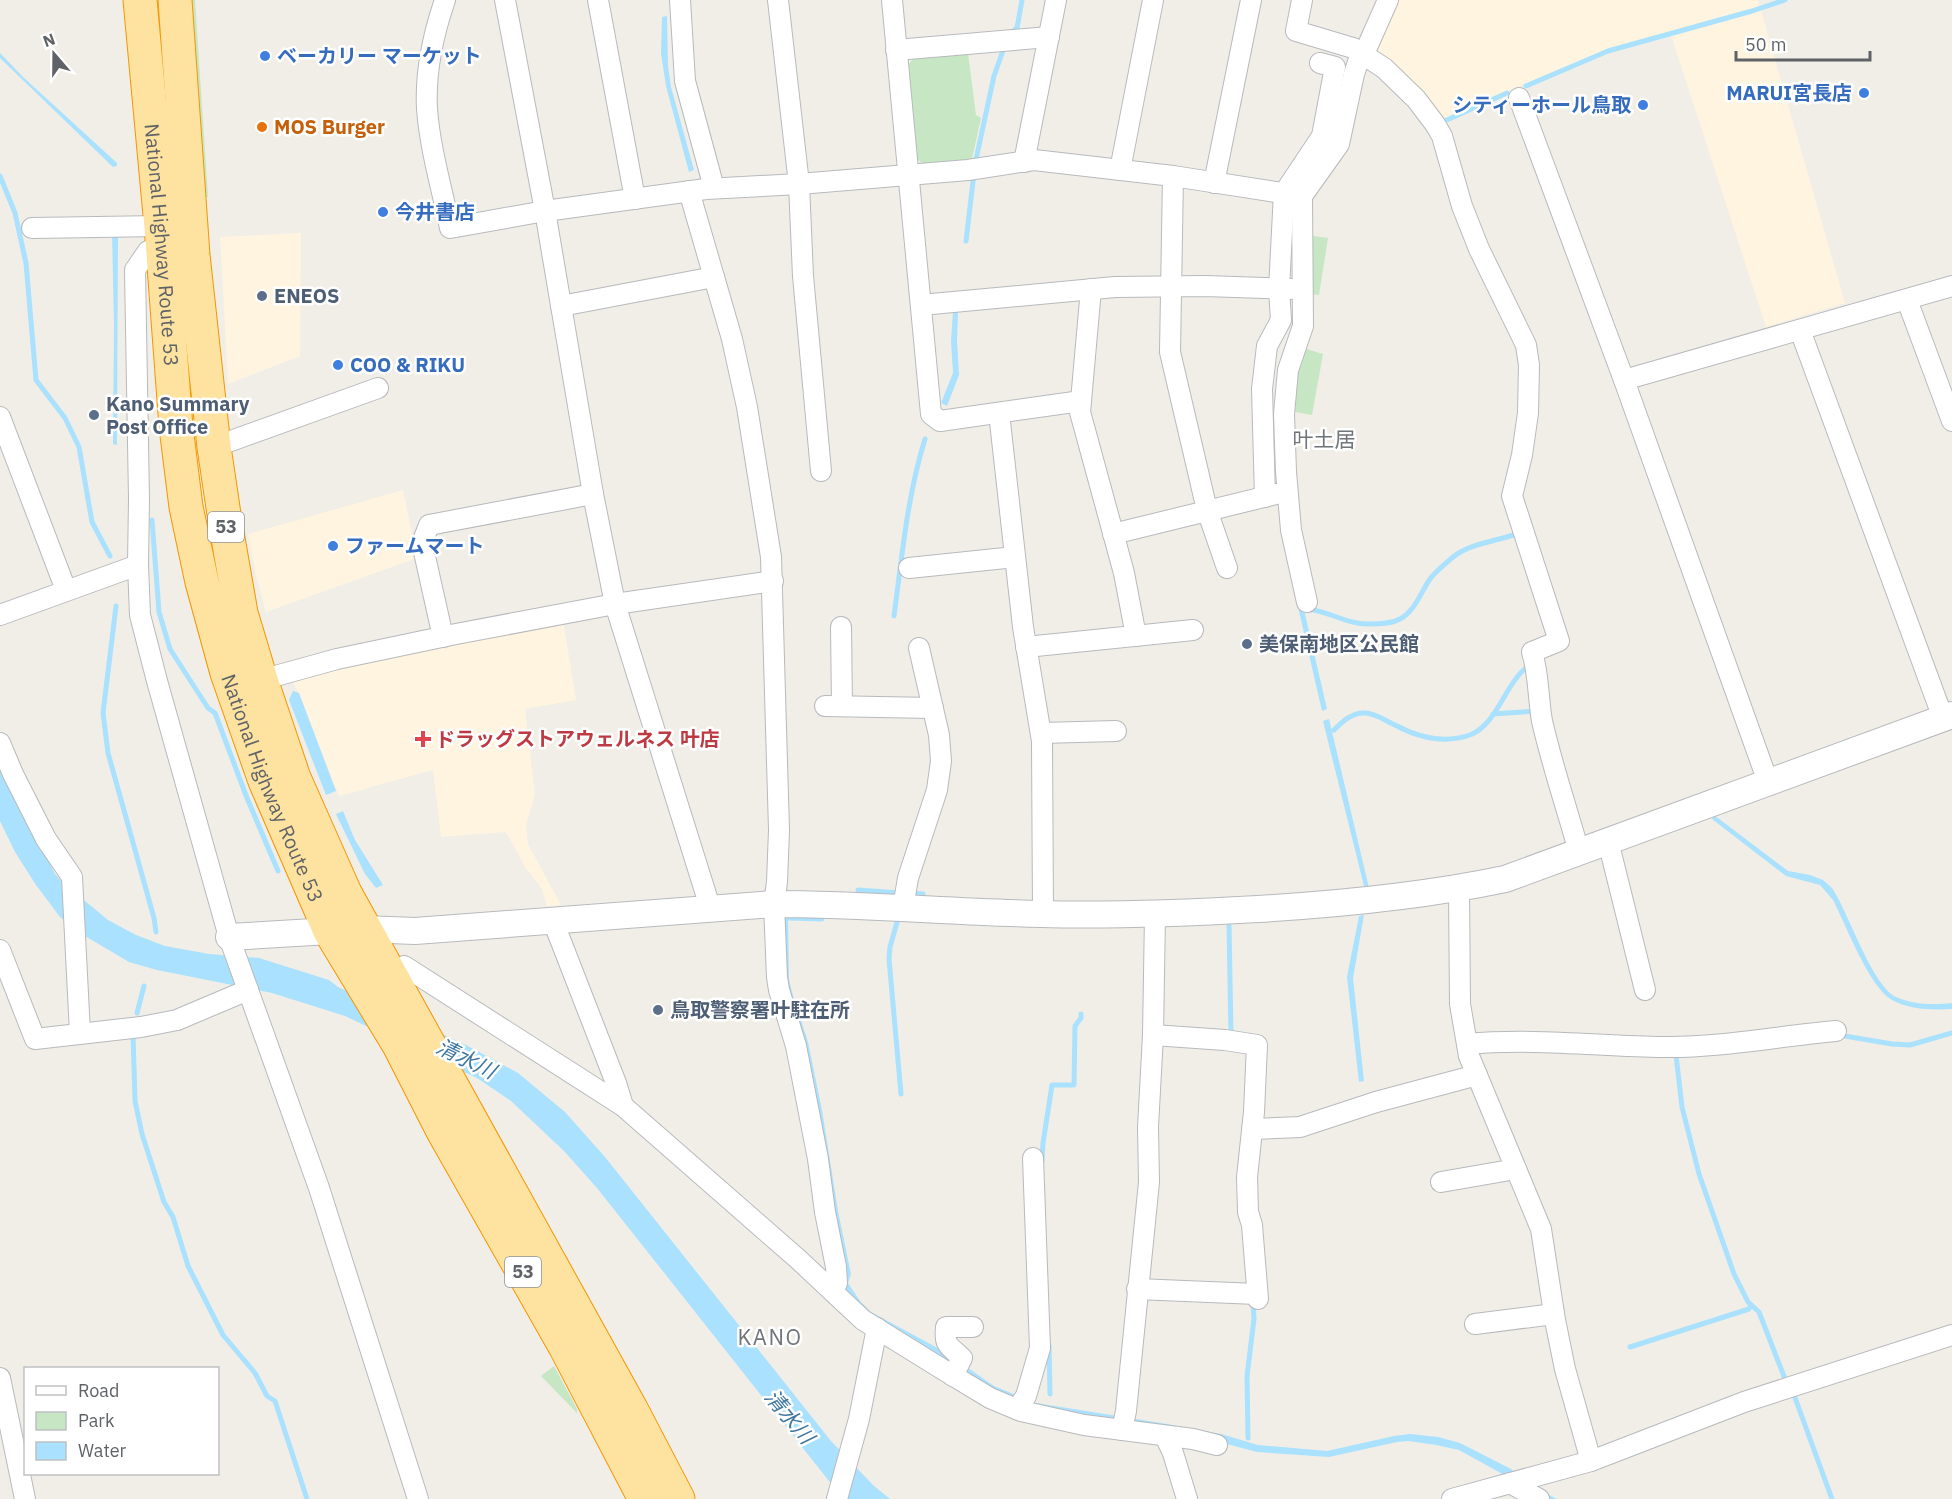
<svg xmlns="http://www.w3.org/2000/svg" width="1952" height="1499" font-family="'IBM Plex Sans','Noto Sans JP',sans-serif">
<rect width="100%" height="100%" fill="#f1eee7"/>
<g fill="#fef4df">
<path d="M1391,0H1758L1845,303L1766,327L1670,32L1612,48L1474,105L1437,123L1367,52Z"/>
<path d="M301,233L300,356L228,384L220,237Z"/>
<path d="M403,490L417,558L266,612L256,576L248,534Z"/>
<path d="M563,620L576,700L525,709L535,795L526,825L528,844L561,905L547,906L542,889L525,867L506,832L441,837L433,770L339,796L291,676Z"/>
</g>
<g fill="#c7e7c4">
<path d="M187,0H195L208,197L198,198Z"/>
<path d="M968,53L976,115L981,118L972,159L923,164L916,158L908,66L914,57Z"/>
<path d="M1307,235L1328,238L1319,295L1308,294Z"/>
<path d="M1300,347L1323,354L1312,415L1290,411Z"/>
<path d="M554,1366L577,1409V1413L541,1376Z"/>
</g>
<g fill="#a9e1fe">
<path d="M667,16L668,66L671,87L694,170L689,172L666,86L661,53L662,17Z"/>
<path d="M0,53L23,77L117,163V166L113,167L0,58Z"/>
<path d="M112,233H118L117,445L113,444L114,325Z"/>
<path d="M953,312H958L957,340L959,375L947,406L941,403L953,373L951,341Z"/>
<path d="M1292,558L1327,709L1322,711L1287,559Z"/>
<path d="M293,691L299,693L336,791L326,795L289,700Z"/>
<path d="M1329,719L1369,888L1364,886L1323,721Z"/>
<path d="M0,766L55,874L62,882L108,920L136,935L165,946L209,954L259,958L329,980L338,987L466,1045L518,1073L565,1112L605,1157L831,1441L874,1486L890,1499H847L829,1481L597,1188L564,1151L511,1101L477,1078L345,1016L272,993L157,970L129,962L85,936L60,917L36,885L15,852L0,821Z"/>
<path d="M343,811L355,840L383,885L376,888L365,874L336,814Z"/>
<path d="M1714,815L1788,871L1810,875L1823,880L1832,888C1849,913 1871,984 1896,997C1913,1005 1934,1005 1952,1003V1009C1932,1010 1910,1010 1892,1000C1869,987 1846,925 1833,900L1820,885L1786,876L1712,819Z"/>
<path d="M788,915L789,979L792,992L808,1042L822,1110L838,1211L851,1274L848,1283L860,1301L871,1312L945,1352L994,1386L1036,1403L1167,1424L1221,1434L1258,1445L1327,1451L1394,1436L1410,1434L1438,1437L1460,1443L1511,1469L1527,1484L1557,1499H1548L1459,1450L1436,1445L1409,1441L1397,1442L1329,1457L1257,1452L1204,1438L1108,1422L997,1395L853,1303L842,1284L790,1011L780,916Z"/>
<path d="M1364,915L1353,978L1364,1081L1359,1082L1347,977L1359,916Z"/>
</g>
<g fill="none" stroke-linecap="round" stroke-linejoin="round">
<g stroke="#a9e1fe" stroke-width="5">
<path d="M1010,34L1017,28L1022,0"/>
<path d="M1526,86L1608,51L1752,11L1785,0"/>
<path d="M1440,123L1507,93"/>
<path d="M975,164L994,76L1005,45"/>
<path d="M0,176L15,213L26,263L36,380L65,418L79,447L92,522L110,556"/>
<path d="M966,241L974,173"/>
<path d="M152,520L159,612L170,649L208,708L215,713L247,798L278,871"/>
<path d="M116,606L103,713L108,753L154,918L156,932"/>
<path d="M1307,609C1329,611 1345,624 1369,624C1379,624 1391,624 1400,619C1415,611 1421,592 1430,579C1436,571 1446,563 1453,557C1470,544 1494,541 1514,535"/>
<path d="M894,616C902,557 907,497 925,439"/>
<path d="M1493,714L1536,711"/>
<path d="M1334,730C1342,722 1352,712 1365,713C1375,713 1386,721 1395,725C1419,738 1444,744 1470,735C1497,725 1505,683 1529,665"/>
<path d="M858,890L900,893"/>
<path d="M910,893L923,894"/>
<path d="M790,918L822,919"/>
<path d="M898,919L890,947L889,959L901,1094"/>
<path d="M1229,925L1231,1035"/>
<path d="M137,1013L144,986"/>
<path d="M133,1034L135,1101L142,1134L164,1202L173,1217L188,1266L223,1335L255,1373L267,1396L275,1401L307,1499"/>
<path d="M1839,1035L1892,1044L1910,1045L1952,1033"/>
<path d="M1676,1055L1682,1107L1699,1174L1734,1274L1748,1302L1759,1312L1785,1379"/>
<path d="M1042,1162L1043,1143L1052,1085H1074L1075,1026L1081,1018V1014"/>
<path d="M1049,1345L1050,1394"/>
<path d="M1630,1347L1749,1309L1751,1305"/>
<path d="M1794,1395L1832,1499"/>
<path d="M1248,1438L1247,1376L1254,1319L1253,1302"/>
</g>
<defs>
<g id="minor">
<path d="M445,0C433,35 425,72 427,109C430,149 442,189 450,228L545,211L706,189L799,184L968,170L1034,160L1173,176L1302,196"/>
<path d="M505,0L545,211L593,494L615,604L710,907"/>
<path d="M598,0L635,199"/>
<path d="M680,0L685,81L714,188"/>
<path d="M778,0L799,184L803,276L821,471"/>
<path d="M892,0L931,414L940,421L1081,401"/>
<path d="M1302,0L1296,31L1353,48L1384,68L1416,99L1435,124L1442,136L1462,206L1479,249L1526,345L1529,365L1528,413L1522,455L1512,496L1559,641L1532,652C1539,675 1538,698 1542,721C1552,765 1567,809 1579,852"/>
<path d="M896,50L1049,37"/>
<path d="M1519,98L1624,380L1768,782"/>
<path d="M1024,162L1056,0"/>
<path d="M1120,170L1153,0"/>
<path d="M1173,176L1170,352L1207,510L1227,568"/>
<path d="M1214,183L1251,0"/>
<path d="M689,191L732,339L747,407L771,557L779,830L777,882L774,904L777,977L779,990L796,1046L818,1159L825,1212L836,1267L837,1283L833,1291"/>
<path d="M32,228L161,226"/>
<path d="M161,245L148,251L135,270L139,499L138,565L140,615L157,681L229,937L319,1188L418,1499"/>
<path d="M1091,289L1080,412L1124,573L1136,636"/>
<path d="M1907,300L1952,421"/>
<path d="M921,305L1115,287L1205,286L1291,289"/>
<path d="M561,306L714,277"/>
<path d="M1800,330L1943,718"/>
<path d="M1624,380L1952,286"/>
<path d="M999,413L1023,627L1042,741L1043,914"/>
<path d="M0,417L66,590"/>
<path d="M214,447L378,388"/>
<path d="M1265,497L1262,389L1267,346L1281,320L1279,289L1284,193L1322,136L1335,67L1320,63"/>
<path d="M1113,534L1276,494"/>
<path d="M909,568L1015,557"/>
<path d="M1307,602L1291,530L1286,472L1284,414L1288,370L1303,326L1302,196L1339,144L1354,74L1359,59L1364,54L1388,0"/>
<path d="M0,615L138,565"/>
<path d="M841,627L842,706"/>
<path d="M443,637L422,543L429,525L593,494"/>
<path d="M1026,647L1193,630"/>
<path d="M261,680L337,659L456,634L615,604L773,581"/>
<path d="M825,706L933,708"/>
<path d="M1041,733L1116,731"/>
<path d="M0,743L13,774L46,839L72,877L80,1033"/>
<path d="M1608,841L1645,990"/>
<path d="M1459,889L1460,1004L1469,1056L1541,1229L1555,1320L1565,1369L1591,1461"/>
<path d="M903,908L908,878L937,790L941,761L939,735L919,648"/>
<path d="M553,921L616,1083L623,1106"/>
<path d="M0,950L35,1039L141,1027L177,1020L248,990"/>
<path d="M404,966L623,1106L799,1260L863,1320L942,1369L990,1398L1021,1411L1084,1425L1193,1439L1217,1445"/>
<path d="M1153,1035L1225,1040L1257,1045L1254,1112L1247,1177L1248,1212L1252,1225L1258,1299"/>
<path d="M1467,1044C1532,1038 1598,1046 1663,1047C1721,1048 1778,1036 1836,1031"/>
<path d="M1252,1129L1300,1127L1376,1102L1477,1075"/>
<path d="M1441,1182L1516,1169"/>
<path d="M1137,1289L1257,1294"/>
<path d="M1475,1324L1554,1314"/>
<path d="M953,1376L962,1358C949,1345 944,1347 946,1327H973"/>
<path d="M0,1378L25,1499"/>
<path d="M1017,1409L1026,1396L1040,1348L1033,1158"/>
<path d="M1122,1430L1126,1411L1149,1182L1148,1127L1153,1035L1155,915"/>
<path d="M1165,1436L1173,1453L1187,1499"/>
<path d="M1510,1483L1539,1499"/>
<path d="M837,1499L859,1419L877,1328"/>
<path d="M1452,1499L1591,1461L1744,1402L1952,1335"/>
</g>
<path id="tertiary" d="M229,937L364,929L415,931L774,904C863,904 952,912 1041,914C1114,916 1186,913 1258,909C1341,904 1424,896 1505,879L1952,715"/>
<g id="trunk">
<path id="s1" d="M140,0L161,226L176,427L186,507L202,582L227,673L265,781L330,931L399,1045L443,1131L565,1346L645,1499"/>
<path d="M175,0L193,255L214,447L225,521L241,613L261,680L294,778L345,893L631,1409L678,1499"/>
</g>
</defs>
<use href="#minor" stroke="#b7babd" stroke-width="22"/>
<use href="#tertiary" stroke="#b7babd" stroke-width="28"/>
<use href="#trunk" stroke="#f69501" stroke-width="35"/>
<use href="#minor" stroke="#fff" stroke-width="20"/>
<use href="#tertiary" stroke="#fff" stroke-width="26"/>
<use href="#trunk" stroke="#fee2a0" stroke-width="33"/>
</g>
<g fill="#3f7fe0" stroke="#fff" stroke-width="2">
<circle cx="265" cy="56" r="6"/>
<circle cx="1864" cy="93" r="6"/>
<circle cx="1643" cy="105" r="6"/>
<circle cx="383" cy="212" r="6"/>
<circle cx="338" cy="365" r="6"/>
<circle cx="333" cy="546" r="6"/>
</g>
<circle fill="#e8710a" stroke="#fff" stroke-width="2" cx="262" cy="127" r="6"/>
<g fill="#5c6f8a" stroke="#fff" stroke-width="2">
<circle cx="262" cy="296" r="6"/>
<circle cx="94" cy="415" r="6"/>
<circle cx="1247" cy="644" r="6"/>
<circle cx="658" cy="1010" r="6"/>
</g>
<path fill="#e0444e" stroke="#fff" stroke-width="2" d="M420 730h6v6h6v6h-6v6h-6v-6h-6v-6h6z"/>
<g text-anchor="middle" stroke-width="5" stroke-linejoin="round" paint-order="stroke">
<g fill="#fff" stroke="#8f9295" stroke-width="1.5">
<rect x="208" y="512" width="36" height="30" rx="4.5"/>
<rect x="505" y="1257" width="36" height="30" rx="4.5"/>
</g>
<g font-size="18" font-weight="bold" fill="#5f6367">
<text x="226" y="533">53</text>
<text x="523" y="1278">53</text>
</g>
<g font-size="20" font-weight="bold" fill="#366cbe" stroke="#fff" text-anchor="start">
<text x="277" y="63">ベーカリー マーケット</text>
<text x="1852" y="100" text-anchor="end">MARUI宮長店</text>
<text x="1631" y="112" text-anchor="end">シティーホール鳥取</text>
<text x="395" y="219">今井書店</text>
<text x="350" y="372">COO &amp; RIKU</text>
<text x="345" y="553">ファームマート</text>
</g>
<g font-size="20" font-weight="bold" fill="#c56008" stroke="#fff" text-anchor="start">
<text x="274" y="134">MOS Burger</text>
</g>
<g font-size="20" fill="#5f6367" stroke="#fff">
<text dy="7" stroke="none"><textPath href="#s1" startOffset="246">National Highway Route 53</textPath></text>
<text dy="7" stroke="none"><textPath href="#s1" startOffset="804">National Highway Route 53</textPath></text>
</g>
<g font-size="20" font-weight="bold" fill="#4e5e75" stroke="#fff" text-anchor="start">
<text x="274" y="303">ENEOS</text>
<text x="106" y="411">Kano Summary<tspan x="106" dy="23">Post Office</tspan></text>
<text x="1259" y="651">美保南地区公民館</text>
<text x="670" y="1017">鳥取警察署叶駐在所</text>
</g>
<g font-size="20" font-weight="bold" fill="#be3a42" stroke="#fff" text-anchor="start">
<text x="435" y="746">ドラッグストアウェルネス 叶店</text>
</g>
<g font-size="21" fill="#707579" stroke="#fff">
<text x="1324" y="447">叶土居</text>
</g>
<g font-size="21" font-style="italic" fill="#3f77a0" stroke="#fff">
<text transform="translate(466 1059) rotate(26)" y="7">清水川</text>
<text transform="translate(789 1417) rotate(50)" y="7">清水川</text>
</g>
<g font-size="22" letter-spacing="1.5" fill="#707579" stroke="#fff">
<text x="770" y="1345">KANO</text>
</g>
</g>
<rect x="24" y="1367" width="195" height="108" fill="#ffffff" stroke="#bfc1c2" stroke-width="1.5"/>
<rect x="36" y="1386" width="30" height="9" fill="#ffffff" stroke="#bfc1c2" stroke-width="1.5"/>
<text x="78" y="1397" font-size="18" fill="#5f6367">Road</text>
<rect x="36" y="1412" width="30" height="18" fill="#c7e7c4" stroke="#bfc1c2" stroke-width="1.5"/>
<text x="78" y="1427" font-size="18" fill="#5f6367">Park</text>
<rect x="36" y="1442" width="30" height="18" fill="#a9e1fe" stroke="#bfc1c2" stroke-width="1.5"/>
<text x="78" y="1457" font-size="18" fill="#5f6367">Water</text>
<g transform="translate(54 54) rotate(340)" stroke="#ffffff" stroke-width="4.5" paint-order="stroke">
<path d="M0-4.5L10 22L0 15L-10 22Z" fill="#5f6367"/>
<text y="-9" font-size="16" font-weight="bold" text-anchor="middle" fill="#5f6367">N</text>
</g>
<path d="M1736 51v9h134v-9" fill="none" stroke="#5f6367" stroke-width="3"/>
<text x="1745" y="51" font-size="18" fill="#5f6367" stroke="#ffffff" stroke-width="4.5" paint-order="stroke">50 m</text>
</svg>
